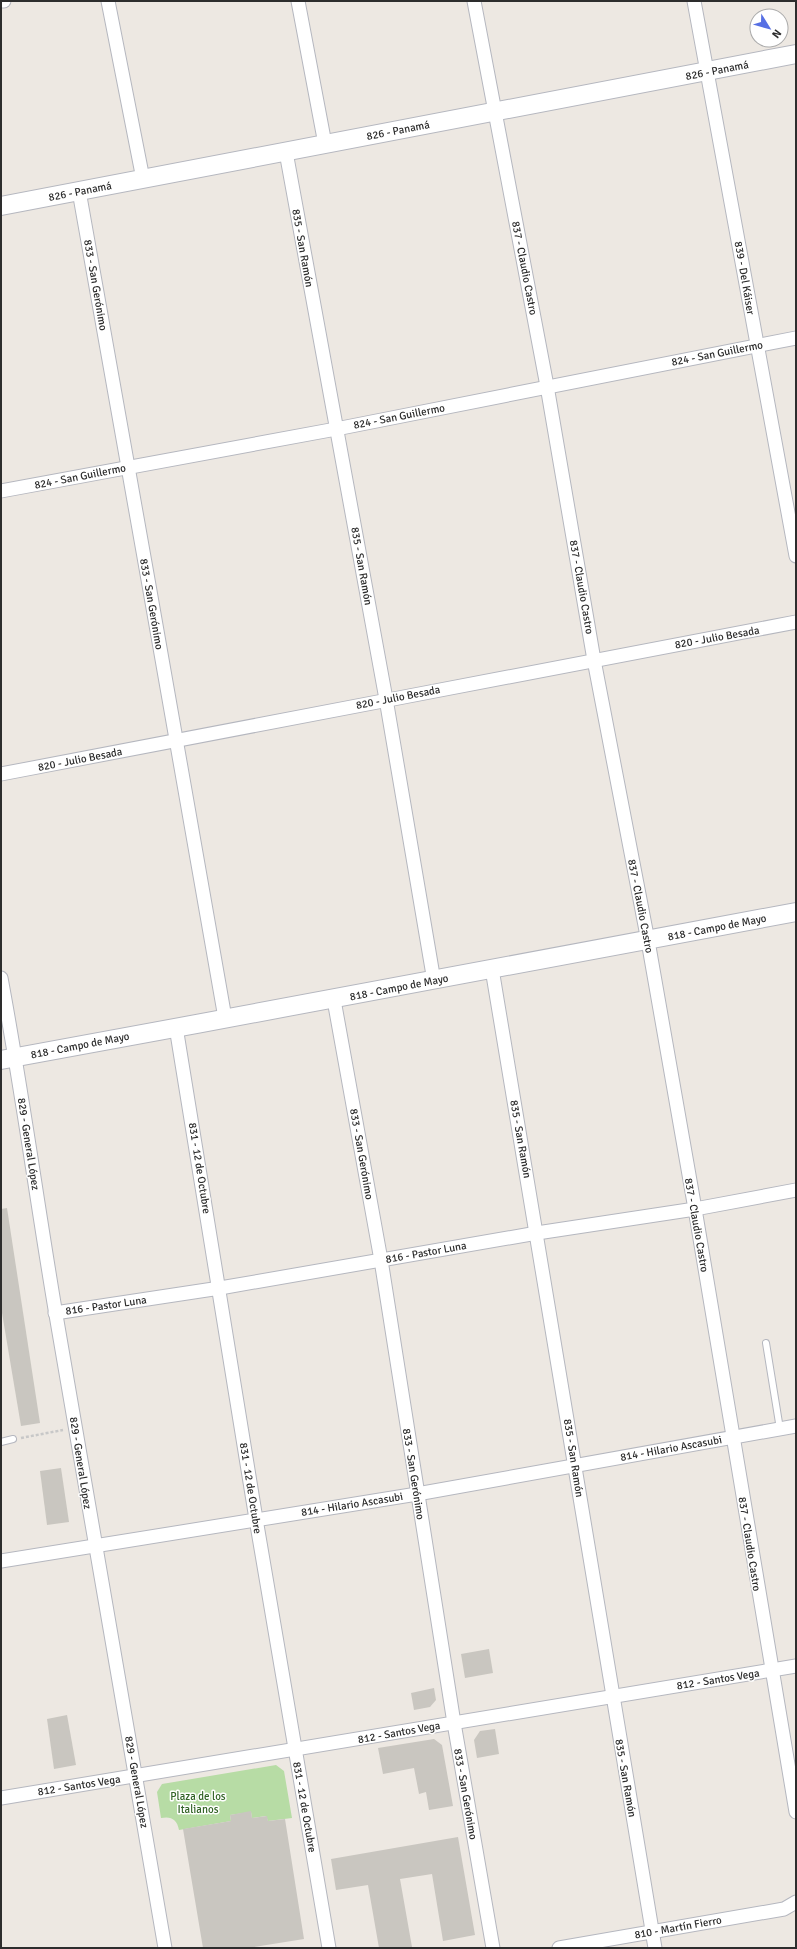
<svg xmlns="http://www.w3.org/2000/svg" width="797" height="1949" font-family="Signika,sans-serif">
<rect width="100%" height="100%" fill="#ede8e2"/>
<path fill="#b7dca5" d="M276,1765L284,1771L292,1818L268,1821L266,1816L252,1818L251,1812L230,1815L231,1821L179,1830C177,1819 171,1816 161,1818L157,1792L162,1784Z"/>
<g fill="#c9c6c0">
<path d="M7,1208L40,1423L21,1426L1,1307V1209Z"/>
<path d="M61,1468L69,1522L47,1525L40,1471Z"/>
<path d="M489,1649L493,1673L465,1678L461,1654Z"/>
<path d="M434,1688L436,1700L430,1707L414,1710L411,1693Z"/>
<path d="M67,1715L76,1765L54,1769L47,1719Z"/>
<path d="M495,1729L499,1754L477,1758L474,1740L480,1731Z"/>
<path d="M434,1739L442,1745L453,1806L429,1810L426,1792L419,1794L414,1768L383,1774L378,1748Z"/>
<path d="M251,1811L252,1818L267,1816L268,1821L285,1819L304,1939L248,1948H203L183,1829L231,1821L230,1815Z"/>
<path d="M458,1837L475,1935L443,1941L432,1874L400,1879L412,1947L379,1948L368,1885L336,1890L331,1859Z"/>
</g>
<g fill="none" stroke-linecap="round" stroke-linejoin="round">
<defs>
<g id="lane">
<path d="M766,1343L780,1429"/>
<path d="M1,1442L13,1439"/>
</g>
<g id="street">
<path d="M1,1H4"/>
<path d="M108,1L143,179"/>
<path d="M298,1L325,144"/>
<path d="M474,1L547,386L594,660L648,941L695,1209L796,1812"/>
<path d="M694,1L796,556"/>
<path d="M286,152L386,699L434,981"/>
<path d="M79,191C129,466 176,743 225,1018"/>
<path d="M1,491L336,429L796,338"/>
<path d="M1,774C266,725 531,671 796,622"/>
<path d="M492,969L655,1948"/>
<path d="M1,978C22,1090 37,1203 56,1315C91,1526 130,1737 165,1948"/>
<path d="M334,1000L381,1260L454,1723L493,1948"/>
<path d="M176,1027L256,1519L329,1948"/>
<path d="M55,1313L220,1288L537,1233L695,1209L796,1190"/>
<path d="M1,1561L417,1494L796,1426"/>
<path d="M1,1798L796,1666"/>
<path d="M559,1948L784,1909L796,1902"/>
</g>
<g id="secondary">
<path d="M1,206L796,54"/>
<path d="M1,1060C266,1011 531,963 796,912"/>
</g>
</defs>
<use href="#lane" stroke="#b5b7bf" stroke-width="8"/>
<use href="#street" stroke="#b5b7bf" stroke-width="15"/>
<use href="#secondary" stroke="#b5b7bf" stroke-width="20"/>
<path stroke="#c8c8c8" stroke-width="2.5" stroke-dasharray="3 2" stroke-linecap="butt" d="M21,1438L63,1430"/>
<use href="#lane" stroke="#fff" stroke-width="6"/>
<use href="#street" stroke="#fff" stroke-width="13"/>
<use href="#secondary" stroke="#fff" stroke-width="18"/>
</g>
<g text-anchor="middle" stroke-width="3" stroke-linejoin="round" paint-order="stroke">
<g font-size="11" fill="#2d2d2d" stroke="#fff">
<text transform="translate(717 70) rotate(-11)" y="4">826 - Panamá</text>
<text transform="translate(398 130) rotate(-11)" y="4">826 - Panamá</text>
<text transform="translate(80 191) rotate(-11)" y="4">826 - Panamá</text>
<text transform="translate(303 248) rotate(80)" y="4">835 - San Ramón</text>
<text transform="translate(525 268) rotate(79)" y="4">837 - Claudio Castro</text>
<text transform="translate(745 278) rotate(80)" y="4">839 - Del Káiser</text>
<text transform="translate(96 285) rotate(80)" y="4">833 - San Gerónimo</text>
<text transform="translate(717 353) rotate(-11)" y="4">824 - San Guillermo</text>
<text transform="translate(399 416) rotate(-11)" y="4">824 - San Guillermo</text>
<text transform="translate(80 476) rotate(-11)" y="4">824 - San Guillermo</text>
<text transform="translate(362 566) rotate(80)" y="4">835 - San Ramón</text>
<text transform="translate(582 587) rotate(80)" y="4">837 - Claudio Castro</text>
<text transform="translate(152 604) rotate(80)" y="4">833 - San Gerónimo</text>
<text transform="translate(717 637) rotate(-10)" y="4">820 - Julio Besada</text>
<text transform="translate(398 697) rotate(-11)" y="4">820 - Julio Besada</text>
<text transform="translate(80 759) rotate(-11)" y="4">820 - Julio Besada</text>
<text transform="translate(641 906) rotate(79)" y="4">837 - Claudio Castro</text>
<text transform="translate(717 927) rotate(-11)" y="4">818 - Campo de Mayo</text>
<text transform="translate(399 987) rotate(-11)" y="4">818 - Campo de Mayo</text>
<text transform="translate(80 1045) rotate(-11)" y="4">818 - Campo de Mayo</text>
<text transform="translate(521 1139) rotate(80)" y="4">835 - San Ramón</text>
<text transform="translate(29 1144) rotate(81)" y="4">829 - General López</text>
<text transform="translate(362 1154) rotate(80)" y="4">833 - San Gerónimo</text>
<text transform="translate(200 1168) rotate(81)" y="4">831 - 12 de Octubre</text>
<text transform="translate(697 1225) rotate(80)" y="4">837 - Claudio Castro</text>
<text transform="translate(426 1252) rotate(-10)" y="4">816 - Pastor Luna</text>
<text transform="translate(106 1305) rotate(-8)" y="4">816 - Pastor Luna</text>
<text transform="translate(671 1448) rotate(-10)" y="4">814 - Hilario Ascasubi</text>
<text transform="translate(574 1458) rotate(81)" y="4">835 - San Ramón</text>
<text transform="translate(81 1463) rotate(81)" y="4">829 - General López</text>
<text transform="translate(414 1474) rotate(81)" y="4">833 - San Gerónimo</text>
<text transform="translate(251 1488) rotate(81)" y="4">831 - 12 de Octubre</text>
<text transform="translate(352 1504) rotate(-9)" y="4">814 - Hilario Ascasubi</text>
<text transform="translate(750 1544) rotate(81)" y="4">837 - Claudio Castro</text>
<text transform="translate(718 1679) rotate(-9)" y="4">812 - Santos Vega</text>
<text transform="translate(399 1732) rotate(-10)" y="4">812 - Santos Vega</text>
<text transform="translate(626 1778) rotate(80)" y="4">835 - San Ramón</text>
<text transform="translate(137 1782) rotate(80)" y="4">829 - General López</text>
<text transform="translate(79 1785) rotate(-9)" y="4">812 - Santos Vega</text>
<text transform="translate(466 1794) rotate(80)" y="4">833 - San Gerónimo</text>
<text transform="translate(305 1807) rotate(80)" y="4">831 - 12 de Octubre</text>
<text transform="translate(678 1927) rotate(-10)" y="4">810 - Martín Fierro</text>
</g>
<g font-size="11" fill="#316325" stroke="#fff">
<text x="198" y="1800">Plaza de los<tspan x="198" dy="13">Italianos</tspan></text>
</g>
</g>
<rect width="797" height="1949" fill="none" stroke="#2d2d2d" stroke-width="4"/>
<g transform="translate(769 28) rotate(127)"><circle r="19" fill="#ffffff" stroke="#ababab"/>
<path d="M0-3L7 15L0 10L-7 15Z" fill="#5770e4"/>
<text y="-6" font-size="11" font-weight="bold" text-anchor="middle" fill="#2d2d2d">N</text>
</g>
</svg>
